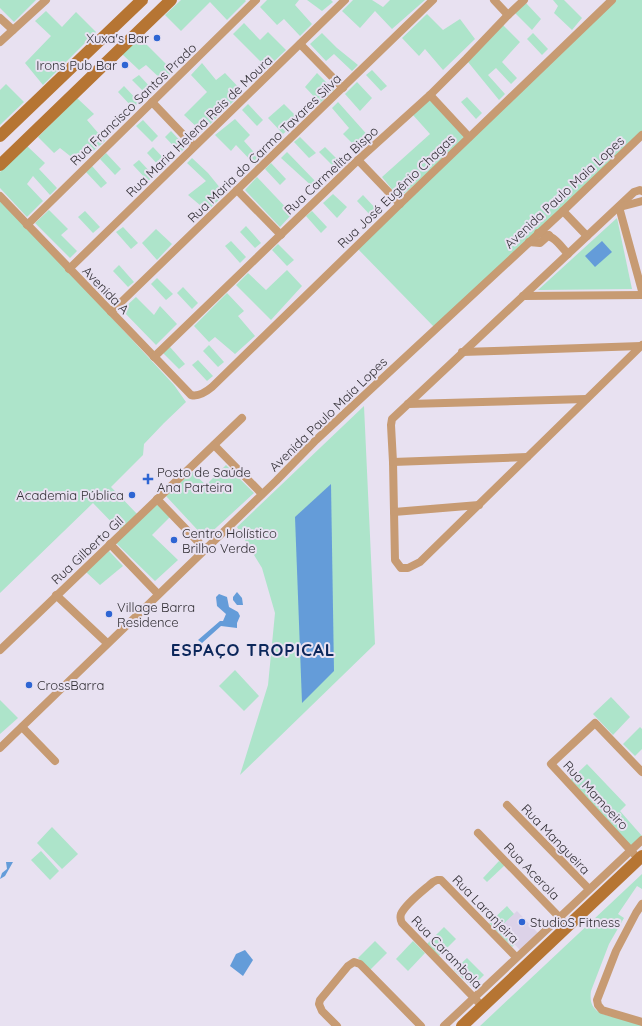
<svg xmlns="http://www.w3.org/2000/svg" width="642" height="1026" font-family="Quicksand,sans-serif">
<rect width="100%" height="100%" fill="#e8e1f1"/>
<path fill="#dcd2e8" d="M517,911L538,933L520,950L499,928Z"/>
<g fill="#ade4ca">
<path d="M0,0H36L14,22L0,8Z"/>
<path d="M181,0H245L246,1L227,20L210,2L181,31L165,15Z"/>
<path d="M267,0H299L295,5L312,24L300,36L284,19L277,25L260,7Z"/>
<path d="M307,0H331L333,2L322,11Z"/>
<path d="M353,0H372L383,7L390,0H425L392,29L375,11L360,28L342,11Z"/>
<path d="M553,0H564L582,18L572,30L554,13L558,6Z"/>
<path d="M612,0H642V135L436,329L356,247L461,145L399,198L382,177L430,134L413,115L430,95L469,137Z"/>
<path d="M526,3L541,19L532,30L515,13Z"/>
<path d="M46,11L62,27L76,12L96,32L43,85L25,63L51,36L35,21Z"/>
<path d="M427,14L443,30L460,19L475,39L443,70L425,49L419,56L402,38Z"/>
<path d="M244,23L260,40L268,32L286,50L267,68L233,34Z"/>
<path d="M503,25L520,42L502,62L517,78L511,84L496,68L488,75L505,94L499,100L468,62Z"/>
<path d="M322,33L337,48L358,65L352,71L334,54L326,61L310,44Z"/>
<path d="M533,33L548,49L542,55L527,39Z"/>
<path d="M140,38L173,71L163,81L146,65L139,70L122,54Z"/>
<path d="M202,63L216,80L225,73L243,92L202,132L184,115L207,92L191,75Z"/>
<path d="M372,70L387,86L381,91L366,75Z"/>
<path d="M317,73L334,90L320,103L305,87Z"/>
<path d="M139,75L154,91L148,96L132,80Z"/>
<path d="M357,82L372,98L360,111L345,94Z"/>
<path d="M6,84L24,102L0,125V90Z"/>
<path d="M124,86L139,102L133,108L118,92Z"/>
<path d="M467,97L482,113L476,119L461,102Z"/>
<path d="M77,98L94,114L87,120L105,141L79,163L60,148L54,153L38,137Z"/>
<path d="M338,102L371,139L359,150L343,134L349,128L332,108Z"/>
<path d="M248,104L263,120L257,126L242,110Z"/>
<path d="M284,104L300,120L283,134L268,118Z"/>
<path d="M235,119L250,135L244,141L261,160L255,165L236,145L231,151L215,135Z"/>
<path d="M143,120L158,136L152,142L136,126Z"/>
<path d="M171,131L186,147L180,153L165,137Z"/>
<path d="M300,137L316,153L309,158L294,142Z"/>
<path d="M27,146L45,163L39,169L57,188L50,195L33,176L27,184L43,201L27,217L0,188V172Z"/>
<path d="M153,147L168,163L162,169L147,153Z"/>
<path d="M325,147L341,163L335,168L319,152Z"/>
<path d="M287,152L318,184L315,189L281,158Z"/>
<path d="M106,153L121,169L115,175L100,159Z"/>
<path d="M192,158L208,173L225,194L207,211L188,195L206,181L187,163Z"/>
<path d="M139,160L154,176L148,181L133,165Z"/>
<path d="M271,163L286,179L280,185L265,169Z"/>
<path d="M92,166L107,183L101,188L86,172Z"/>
<path d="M257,177L292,214L280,227L245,190Z"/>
<path d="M333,194L347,207L337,218L323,203Z"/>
<path d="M363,195L378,211L372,217L357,201Z"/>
<path d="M0,197L174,385L186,402L164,423L144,444L143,455L111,487L139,516L122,533L93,503L0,593Z"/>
<path d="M49,210L68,229L61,235L77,251L70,258L35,223Z"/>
<path d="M85,211L100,227L93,233L78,217Z"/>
<path d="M312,211L327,227L321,233L306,216Z"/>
<path d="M617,218L632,289L538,290Z"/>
<path d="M246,226L261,243L255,248L240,232Z"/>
<path d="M123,227L138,243L131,249L116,232Z"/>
<path d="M156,229L172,244L157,260L142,243Z"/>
<path d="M231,241L246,257L240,263L225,246Z"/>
<path d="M278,244L294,260L287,266L272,250Z"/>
<path d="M119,265L134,282L128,287L113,271Z"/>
<path d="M287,270L302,286L271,320L236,285L248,273L266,290Z"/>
<path d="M157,278L173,294L166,300L151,284Z"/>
<path d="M183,287L198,303L192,309L177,293Z"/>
<path d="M227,293L244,311L238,316L255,336L235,354L215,337L209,342L194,326Z"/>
<path d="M136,297L154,315L160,306L177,324L156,345L122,310Z"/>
<path d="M209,345L224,362L218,367L203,351Z"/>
<path d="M170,347L185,364L179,369L163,353Z"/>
<path d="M198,360L213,376L207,381L192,365Z"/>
<path d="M364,406L375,644L240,775L268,685L275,613L262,568L237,527Z"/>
<path d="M226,465L254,493L205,538L166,496L192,472L206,485Z"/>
<path d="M157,504L170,517L152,535L178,560L155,581L116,543Z"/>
<path d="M109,551L123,566L100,585L86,572Z"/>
<path d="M235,670L259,696L244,711L219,686Z"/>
<path d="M611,697L630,717L613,735L593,714Z"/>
<path d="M0,700L18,718L0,734Z"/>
<path d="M640,727L642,729V749L635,756L623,744Z"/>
<path d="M587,764L626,805L620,811L642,836L631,851L568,782Z"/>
<path d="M52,827L78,854L62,869L37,843Z"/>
<path d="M41,851L59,871L50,880L31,860Z"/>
<path d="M499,861L505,865L487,882L483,878Z"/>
<path d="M642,874V889L637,886L618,914L624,918L609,944L591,991C588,1011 601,1014 617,1018C625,1020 634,1022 642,1024V1026H480Z"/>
<path d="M507,906L514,914L499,928L515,944L512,947L489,923Z"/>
<path d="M444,927L456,939L439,956L427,944Z"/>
<path d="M375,941L387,953L370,970L358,958Z"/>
<path d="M413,941L425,953L408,971L396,959Z"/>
<path d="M467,958L484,975L472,987L454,970Z"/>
</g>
<g fill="#649cd9">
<path d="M602,241L612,252L595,267L585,256Z"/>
<path d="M331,484L334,671L302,703L295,517Z"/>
<path d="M237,592L242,598L243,605H237L233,600V597Z"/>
<path d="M219,594L227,597L229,607L238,612L240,616L237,623V628L221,626L202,643L198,640L220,621H223L226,614L217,606L216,597Z"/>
<path d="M6,862H13L5,876L0,879L2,873L7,869Z"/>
<path d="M245,950L253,960L243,976L230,966L236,954Z"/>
</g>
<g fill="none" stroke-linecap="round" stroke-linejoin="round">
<g stroke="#c79b73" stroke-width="8">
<path d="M494,0L508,15"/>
<path d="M0,18L13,30"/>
<path d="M0,42L46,0"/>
<path d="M300,44L343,88"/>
<path d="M430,95L469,137"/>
<path d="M152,102L194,146"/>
<path d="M358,160L400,204"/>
<path d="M237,190L281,235"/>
<path d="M642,191L640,190L634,192L392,419L391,425L393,462L395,560L401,568H408L420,562L642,345"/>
<path d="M0,196L191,395C199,397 206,392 212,387L400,204L612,0"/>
<path d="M619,207L642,291"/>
<path d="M620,207L642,201"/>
<path d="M563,211L587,236"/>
<path d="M27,225L256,0"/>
<path d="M538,233C555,236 557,242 568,254"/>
<path d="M529,242L540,243L549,235"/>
<path d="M69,269L345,0"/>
<path d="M523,296L642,295"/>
<path d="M111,312L433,0"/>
<path d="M462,352L641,346"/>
<path d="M154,357L358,160L430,95L466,59L508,15L524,0"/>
<path d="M408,404L586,399"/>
<path d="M214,445L262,494"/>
<path d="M393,462L527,457"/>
<path d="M157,499L205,549"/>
<path d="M394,512L479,505"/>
<path d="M110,544L158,594"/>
<path d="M56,595L107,643"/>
<path d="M0,650L242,418"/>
<path d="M22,727L55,761"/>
<path d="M0,748L276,481L316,440L563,211L642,135"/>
<path d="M507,805L589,889"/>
<path d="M478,833L562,920"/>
<path d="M634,854L551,764L595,723L642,772"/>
<path d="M642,904L636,913L616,951L597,1000L598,1005L602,1010L642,1022"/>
<path d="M482,1006L402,923C400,919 400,917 401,914C406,903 424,890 433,882L437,880H441L516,957"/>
<path d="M337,1026L322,1011L319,1004L320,1000L348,966L354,962L360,964L421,1026"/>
<path d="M444,1026L642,840"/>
</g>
<g stroke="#b67533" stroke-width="12">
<path d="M0,136L142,0"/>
<path d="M0,165L171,0"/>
<path d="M462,1026L642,856"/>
</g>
</g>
<g fill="#2e65d3" stroke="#e8e1f1" stroke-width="1.5">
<circle cx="157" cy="38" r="4"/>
<circle cx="125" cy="65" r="4"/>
<path d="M146 473h4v4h4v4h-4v4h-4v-4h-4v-4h4z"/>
<circle cx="132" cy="495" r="4"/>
<circle cx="174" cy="540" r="4"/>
<circle cx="109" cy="614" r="4"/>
<circle cx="29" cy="685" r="4"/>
<circle cx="522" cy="922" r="4"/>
</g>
<g text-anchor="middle" stroke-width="4" stroke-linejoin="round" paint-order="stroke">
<g font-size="13" fill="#333036" stroke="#e8e1f1" text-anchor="start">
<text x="149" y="43" text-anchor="end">Xuxa's Bar</text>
<text x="117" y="70" text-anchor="end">Irons Pub Bar</text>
<text x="157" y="477">Posto de Saúde<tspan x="157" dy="15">Ana Parteira</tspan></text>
<text x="124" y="500" text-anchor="end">Academia Pública</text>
<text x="182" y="538">Centro Holístico<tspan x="182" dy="15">Brilho Verde</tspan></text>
<text x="117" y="612">Village Barra<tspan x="117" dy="15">Residence</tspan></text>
<text x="37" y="690">CrossBarra</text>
<text x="530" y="927">StudioS Fitness</text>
</g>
<g font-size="13" fill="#333036" stroke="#e8e1f1">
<text transform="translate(133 104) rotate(-44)" y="5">Rua Francisco Santos Prado</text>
<text transform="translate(199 126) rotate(-44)" y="5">Rua Maria Helena Reis de Moura</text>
<text transform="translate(264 148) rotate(-44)" y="5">Rua Maria do Carmo Tavares Silva</text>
<text transform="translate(331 170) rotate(-43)" y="5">Rua Carmelita Bispo</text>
<text transform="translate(396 191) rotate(-44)" y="5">Rua José Eugênio Chagas</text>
<text transform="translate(564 192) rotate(-43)" y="5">Avenida Paulo Maia Lopes</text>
<text transform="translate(106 290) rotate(46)" y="5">Avenida A</text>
<text transform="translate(328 414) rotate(-44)" y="5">Avenida Paulo Maia Lopes</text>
<text transform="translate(87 550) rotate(-43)" y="5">Rua Gilberto Gil</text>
<text transform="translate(596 795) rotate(47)" y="5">Rua Mamoeiro</text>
<text transform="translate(556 839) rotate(46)" y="5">Rua Mangueira</text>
<text transform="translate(532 871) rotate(46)" y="5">Rua Acerola</text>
<text transform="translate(486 909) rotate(46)" y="5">Rua Laranjeira</text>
<text transform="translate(447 952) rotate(46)" y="5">Rua Carambola</text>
</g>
<g font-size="17" font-weight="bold" letter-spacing="1" fill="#0c275b" stroke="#e8e1f1">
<text x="253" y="656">ESPAÇO TROPICAL</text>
</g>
</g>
</svg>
